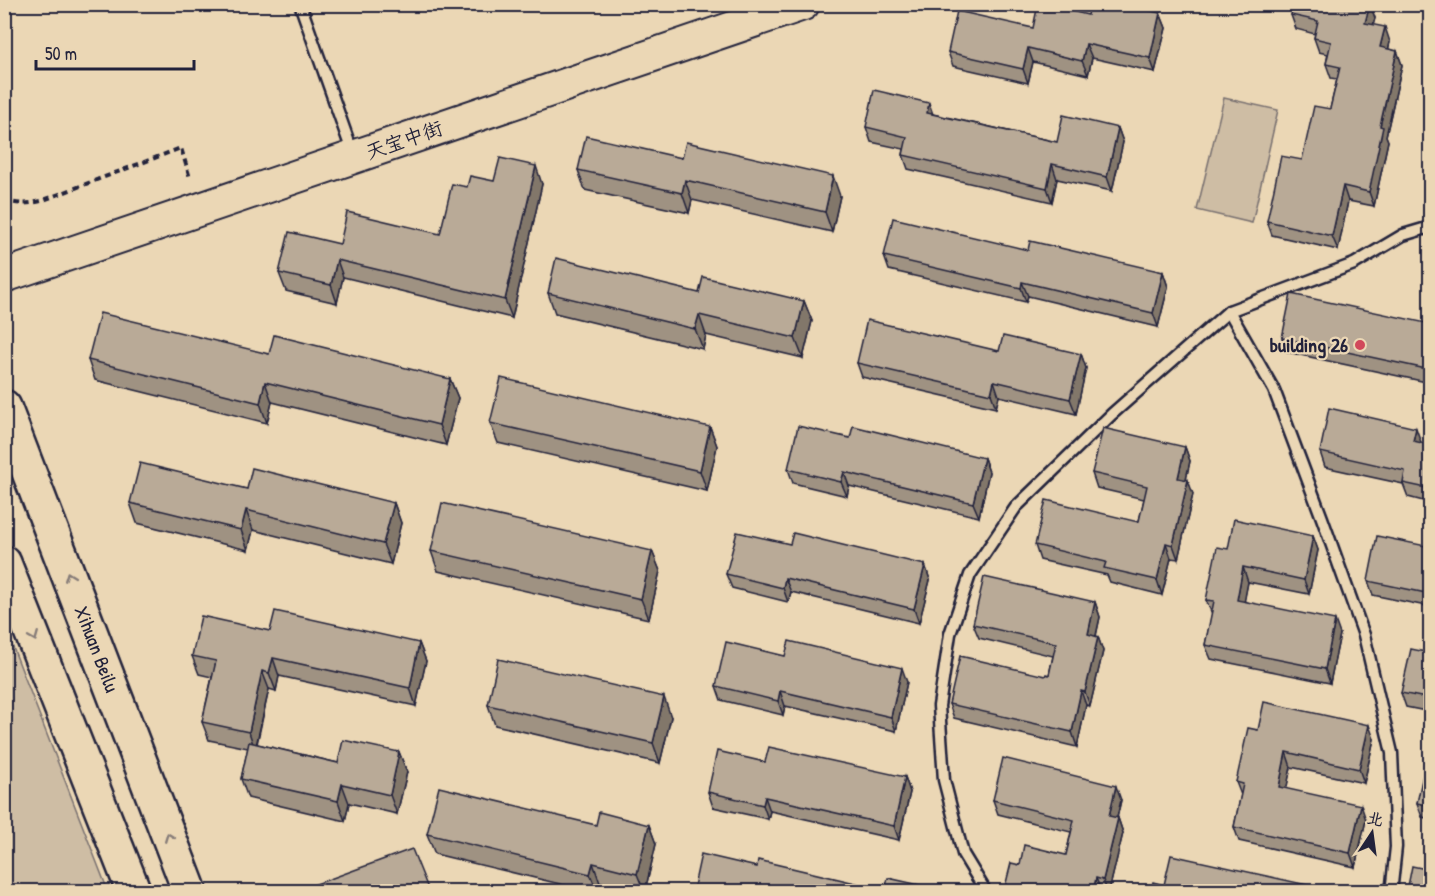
<svg xmlns="http://www.w3.org/2000/svg" width="1435" height="896" font-family="'Patrick Hand','LXGW WenKai TC',sans-serif">
<rect width="100%" height="100%" fill="#ebd7b5"/>
<filter id="ink" filterUnits="userSpaceOnUse"><feTurbulence type="fractalNoise" baseFrequency=".0167" numOctaves="2"/><feDisplacementMap in="SourceGraphic" scale="12" xChannelSelector="R" yChannelSelector="G"/><feConvolveMatrix kernelMatrix="1 2 1 2 8 2 1 2 1" color-interpolation-filters="sRGB"/></filter>
<g filter="url(#ink)">
<g fill="#cebda4" stroke="#787070" stroke-width="1.5">
<path d="M1224,98L1278,110L1252,223L1197,210Z"/>
<path d="M4,627H5L108,891H5Z"/>
</g>
<g fill="none" stroke-linecap="round" stroke-linejoin="round">
<defs>
<g id="lane">
<path d="M300,4L353,154"/>
<path d="M1229,311L1274,390L1322,518L1364,635L1392,753L1396,847L1392,884L1389,892"/>
<path d="M986,892L963,854L944,780L939,706L950,634L970,575L1016,507L1112,414L1229,311L1354,264L1403,235L1430,227"/>
</g>
<path id="secondary" d="M4,276L803,4"/>
<g id="primary">
<path d="M4,407L190,892"/>
<path d="M4,563L134,892"/>
</g>
</defs>
<use href="#lane" stroke="#22223b" stroke-width="15"/>
<use href="#secondary" stroke="#22223b" stroke-width="36"/>
<use href="#primary" stroke="#22223b" stroke-width="38"/>
<path stroke="#22223b" stroke-width="4" stroke-dasharray="6 4.5" stroke-linecap="butt" d="M4,200C18,205 28,204 41,201L181,148L190,178"/>
<use href="#lane" stroke="#ebd7b5" stroke-width="10"/>
<use href="#secondary" stroke="#ebd7b5" stroke-width="32"/>
<use href="#primary" stroke="#ebd7b5" stroke-width="33"/>
</g>
<g fill="#9f9282" stroke="#22223b" stroke-width="1.5">
<path d="M1370,4L1375,18L1373,25L1390,42L1388,49L1397,51L1402,65L1386,136L1388,141L1374,206L1348,201L1338,250L1272,235L1267,221L1302,160L1330,109L1337,79L1331,78L1326,64L1328,54L1319,52L1314,38L1315,34L1296,29L1291,15Z"/>
<path d="M1160,13L1166,28L1155,72L1092,58L1088,75L1033,62L1028,83L953,66L948,52L1033,28L1088,15Z"/>
<path d="M933,114L1057,142L1118,128L1123,142L1112,191L1057,179L1052,202L908,169L903,155L904,149L871,142L866,127Z"/>
<path d="M578,170L840,196L832,232L692,200L689,213L585,190Z"/>
<path d="M494,181L542,184L512,318L343,277L337,303L286,291L279,273L440,234L467,187Z"/>
<path d="M1028,250L1163,272L1168,287L1158,327L1028,296L1026,302L889,270L884,256Z"/>
<path d="M548,293H699L804,301L812,321L803,358L706,335L703,349L555,313Z"/>
<path d="M1431,324V383L1287,352L1282,338Z"/>
<path d="M999,351L1081,354L1086,368L1076,414L999,396L996,408L862,377L857,363Z"/>
<path d="M269,354L450,379L458,398L446,445L272,402L267,423L95,380L88,360Z"/>
<path d="M490,423L710,427L717,446L707,491L498,443Z"/>
<path d="M1421,442V443L1431,445V503L1408,497L1403,484L1325,467L1320,452Z"/>
<path d="M1185,447L1190,461L1186,480L1193,494L1178,559L1171,558L1162,595L1110,582L1107,575L1040,560L1035,545L1139,521L1144,499L1097,488L1092,473Z"/>
<path d="M984,458L989,472L979,517L849,486L847,496L793,483L788,469Z"/>
<path d="M130,503H394L401,523L391,564L253,530L248,550L137,523Z"/>
<path d="M1313,536L1318,550L1309,594L1248,582L1244,601L1340,634L1330,683L1211,659L1205,645L1212,614L1206,600L1228,549Z"/>
<path d="M790,544L925,565L930,580L919,623L791,592L788,602L732,588L726,574Z"/>
<path d="M1431,547V607L1373,595L1368,581Z"/>
<path d="M431,551H652L660,571L649,619L438,571Z"/>
<path d="M1095,602L1100,617L1096,636L1098,637L1103,651L1090,706L1086,705L1077,747L954,718L949,704L1049,675L1053,656L979,638L973,624Z"/>
<path d="M270,631L419,643L426,661L416,706L279,676L276,691L269,689L257,744L338,763L399,752L407,772L397,814L349,803L345,821L248,798L241,779L248,748L209,740L202,722L212,677L199,674L192,656Z"/>
<path d="M1431,653V712L1406,707L1401,693Z"/>
<path d="M785,656L907,682L896,731L785,706L783,715L721,700L716,686Z"/>
<path d="M488,705L671,717L660,763L495,725Z"/>
<path d="M1258,730L1374,739L1364,783L1291,767L1286,789L1366,820L1355,867L1239,841L1234,827L1241,795L1236,782Z"/>
<path d="M1431,757V819L1422,817L1417,803Z"/>
<path d="M765,762L905,777L910,792L899,840L770,811L768,819L713,807L708,792Z"/>
<path d="M993,800H1121L1117,818H1118L1123,833L1109,891H1005L1020,865L1066,855L1071,832L998,814Z"/>
<path d="M649,825L656,844L645,891H636L600,883L598,891H589L435,854L427,834Z"/>
</g>
<g fill="#82776a" stroke="#22223b" stroke-width="1.5">
<path d="M1370,4L1375,18L1370,37L1365,23Z"/>
<path d="M1160,13L1166,28L1155,72L1150,58Z"/>
<path d="M1385,27L1390,42L1386,61L1380,47Z"/>
<path d="M1086,44L1092,58L1088,75L1082,61Z"/>
<path d="M1028,48L1033,62L1028,83L1023,69Z"/>
<path d="M1397,51L1402,65L1386,136L1388,141L1374,206L1369,192L1380,126Z"/>
<path d="M929,103L934,117L927,113Z"/>
<path d="M1118,128L1123,142L1112,191L1107,177Z"/>
<path d="M1052,164L1057,179L1052,202L1047,188Z"/>
<path d="M536,166L542,184L512,318L505,300Z"/>
<path d="M833,176L840,196L832,232L825,212Z"/>
<path d="M685,180L692,200L689,213L682,193Z"/>
<path d="M1343,186L1348,201L1338,250L1332,236Z"/>
<path d="M337,260L343,277L337,303L331,285Z"/>
<path d="M1163,272L1168,287L1158,327L1153,313Z"/>
<path d="M1022,282L1028,296L1026,302L1021,288Z"/>
<path d="M804,301L812,321L803,358L795,338Z"/>
<path d="M699,315L706,335L703,349L695,329Z"/>
<path d="M1081,354L1086,368L1076,414L1070,399Z"/>
<path d="M450,379L458,398L446,445L439,425Z"/>
<path d="M994,381L999,396L996,408L991,394Z"/>
<path d="M265,382L272,402L267,423L260,403Z"/>
<path d="M710,427L717,446L707,491L700,471Z"/>
<path d="M1416,428L1421,442L1419,456L1413,441Z"/>
<path d="M1185,447L1190,461L1183,492L1178,478Z"/>
<path d="M984,458L989,472L979,517L973,503Z"/>
<path d="M844,472L849,486L847,496L841,482Z"/>
<path d="M1188,480L1193,494L1178,559L1173,545Z"/>
<path d="M394,503L401,523L391,564L383,544Z"/>
<path d="M246,510L253,530L248,550L241,530Z"/>
<path d="M1313,536L1318,550L1309,594L1304,580Z"/>
<path d="M1166,543L1171,558L1162,595L1157,580Z"/>
<path d="M652,551L660,571L649,619L641,599Z"/>
<path d="M925,565L930,580L919,623L914,609Z"/>
<path d="M1243,567L1248,582L1242,614L1237,600Z"/>
<path d="M785,578L791,592L788,602L783,588Z"/>
<path d="M1095,602L1100,617L1093,649L1088,634Z"/>
<path d="M1335,620L1340,634L1330,683L1325,669Z"/>
<path d="M1098,637L1103,651L1090,706L1085,692Z"/>
<path d="M419,643L426,661L416,706L410,688Z"/>
<path d="M273,658L279,676L276,691L269,673Z"/>
<path d="M902,668L907,682L896,731L891,717Z"/>
<path d="M262,671L269,689L255,750L249,732Z"/>
<path d="M780,691L785,706L783,715L778,701Z"/>
<path d="M1081,691L1086,705L1077,747L1072,732Z"/>
<path d="M664,697L671,717L660,763L653,743Z"/>
<path d="M1369,725L1374,739L1364,783L1359,769Z"/>
<path d="M399,752L407,772L397,814L390,795Z"/>
<path d="M1286,752L1291,767L1284,801L1279,787Z"/>
<path d="M905,777L910,792L899,840L894,826Z"/>
<path d="M342,784L349,803L345,821L338,801Z"/>
<path d="M1116,786L1121,800L1114,830L1109,816Z"/>
<path d="M765,797L770,811L768,819L763,805Z"/>
<path d="M1361,805L1366,820L1355,867L1350,853Z"/>
<path d="M1118,818L1123,833L1109,891H1107L1103,880Z"/>
<path d="M649,825L656,844L645,891H644L637,874Z"/>
<path d="M593,863L600,883L598,891H597L590,874Z"/>
<path d="M1096,878L1101,891H1093Z"/>
</g>
<g fill="#b9aa97" stroke="#22223b" stroke-width="1.5">
<path d="M1038,4H1042L1088,15L1090,4H1122L1160,13L1150,58L1086,44L1082,61L1028,48L1023,69L948,52L957,11L1033,28Z"/>
<path d="M1293,4H1370L1365,23L1385,27L1380,47L1397,51L1380,126L1383,127L1369,192L1343,186L1332,236L1267,221L1281,156L1302,160L1314,106L1330,109L1340,67L1326,64L1331,42L1314,38L1318,21L1291,15Z"/>
<path d="M874,90L929,103L927,113L1057,142L1063,115L1118,128L1107,177L1052,164L1047,188L903,155L907,137L866,127Z"/>
<path d="M586,136L682,158L686,142L833,176L825,212L685,180L682,193L578,170Z"/>
<path d="M500,158L536,166L505,300L337,260L331,285L279,273L289,232L340,244L347,212L440,234L452,184L467,187L470,176L494,181Z"/>
<path d="M893,218L1028,250L1030,241L1163,272L1153,313L1022,282L1021,288L884,256Z"/>
<path d="M556,258L699,293L703,277L804,301L795,338L699,315L695,329L548,293Z"/>
<path d="M1291,294L1431,324V370L1282,338Z"/>
<path d="M100,313L269,354L274,335L450,379L439,425L265,382L260,403L88,360Z"/>
<path d="M867,320L999,351L1003,336L1081,354L1070,399L994,381L991,394L857,363Z"/>
<path d="M501,378L710,427L700,471L490,423Z"/>
<path d="M1329,408L1416,428L1413,441L1431,445V489L1403,483L1405,471L1320,452Z"/>
<path d="M798,426L850,438L853,426L984,458L973,503L844,472L841,482L788,469Z"/>
<path d="M1103,428L1185,447L1178,478L1188,480L1173,545L1166,543L1157,580L1104,568L1106,562L1035,545L1046,500L1138,522L1139,521L1147,486L1092,473Z"/>
<path d="M140,463L247,489L252,468L394,503L383,544L246,510L241,530L130,503Z"/>
<path d="M442,503L652,551L641,599L431,551Z"/>
<path d="M1234,519L1313,536L1304,580L1243,567L1237,600L1335,620L1325,669L1205,645L1214,601L1206,600L1217,547L1228,549Z"/>
<path d="M737,532L790,544L793,533L925,565L914,609L785,578L783,588L726,574Z"/>
<path d="M1377,536L1431,547V594L1368,581Z"/>
<path d="M984,577L1095,602L1088,634L1098,637L1085,692L1081,691L1072,732L949,704L960,656L1045,676L1046,674L1049,675L1056,643L973,624Z"/>
<path d="M275,611L419,643L410,688L273,658L269,673L262,671L249,732L202,722L216,661L192,656L201,616L270,631Z"/>
<path d="M789,641L902,668L891,717L780,691L778,701L716,686L726,642L785,656Z"/>
<path d="M1411,649L1431,653V699L1401,693Z"/>
<path d="M498,659L664,697L653,743L488,705Z"/>
<path d="M1264,702L1369,725L1359,769L1286,752L1279,787L1361,805L1350,853L1234,827L1243,784L1236,782L1248,728L1258,730Z"/>
<path d="M343,740L399,752L390,795L342,784L338,801L241,779L249,742L338,763Z"/>
<path d="M769,747L905,777L894,826L765,797L763,805L708,792L717,751L765,762Z"/>
<path d="M1427,756L1431,757V806L1417,803Z"/>
<path d="M1003,758L1116,786L1109,816L1118,818L1103,880L1096,878L1093,891H1004L1011,863L1020,865L1024,845L1066,855L1074,820L993,800Z"/>
<path d="M439,787L596,825L599,812L649,825L637,874L593,863L590,874L427,834Z"/>
<path d="M412,849L429,891H297Z"/>
<path d="M701,854L757,867L758,860L885,890L888,878L946,891H693Z"/>
<path d="M1171,855L1334,891H1151L1153,882L1164,885Z"/>
<path d="M1412,866L1431,870V891H1407Z"/>
</g>
<defs><path id="oneway-chevron" d="M-2-3.5L2.5 0L-2 3.5" fill="none" stroke-width="1.6" stroke-linecap="round" stroke-linejoin="round" transform="scale(1.5)"/></defs>
<g stroke="#867c78">
<use href="#oneway-chevron" transform="translate(69 576) rotate(-111)"/>
<use href="#oneway-chevron" transform="translate(34 637) rotate(68)"/>
<use href="#oneway-chevron" transform="translate(169 837) rotate(-111)"/>
</g>
</g>
<circle fill="#d1495b" stroke="#ebd7b5" stroke-width="2" cx="1360" cy="345" r="6"/>
<g text-anchor="middle" stroke-width="4.5" stroke-linejoin="round" paint-order="stroke">
<g font-size="20" fill="#22223b" stroke="#ebd7b5">
<text transform="translate(404 140) rotate(-19)" y="7">天宝中街</text>
<text transform="translate(97 649) rotate(69)" y="7">Xihuan Beilu</text>
</g>
<g font-size="20" font-weight="bold" fill="#22223b" stroke="#ebd7b5" text-anchor="end">
<text x="1348" y="352">building 26</text>
</g>
</g>
<rect width="1435" height="896" fill="none" stroke="#ebd7b5" stroke-width="24"/>
<rect x="12" y="12" width="1411" height="872" fill="none" stroke="#22223b" stroke-width="2" filter="url(#ink)"/>
<g transform="translate(1372 833) rotate(13)" stroke="#ebd7b5" stroke-width="4.5" paint-order="stroke">
<path d="M0-4.5L10 22L0 15L-10 22Z" fill="#22223b"/>
<text y="-9" font-size="16" font-weight="bold" text-anchor="middle" fill="#22223b">北</text>
</g>
<path d="M36 60v9h158v-9" fill="none" stroke="#22223b" stroke-width="3"/>
<text x="45" y="60" font-size="18" fill="#22223b" stroke="#ebd7b5" stroke-width="4.5" paint-order="stroke">50 m</text>
</svg>
